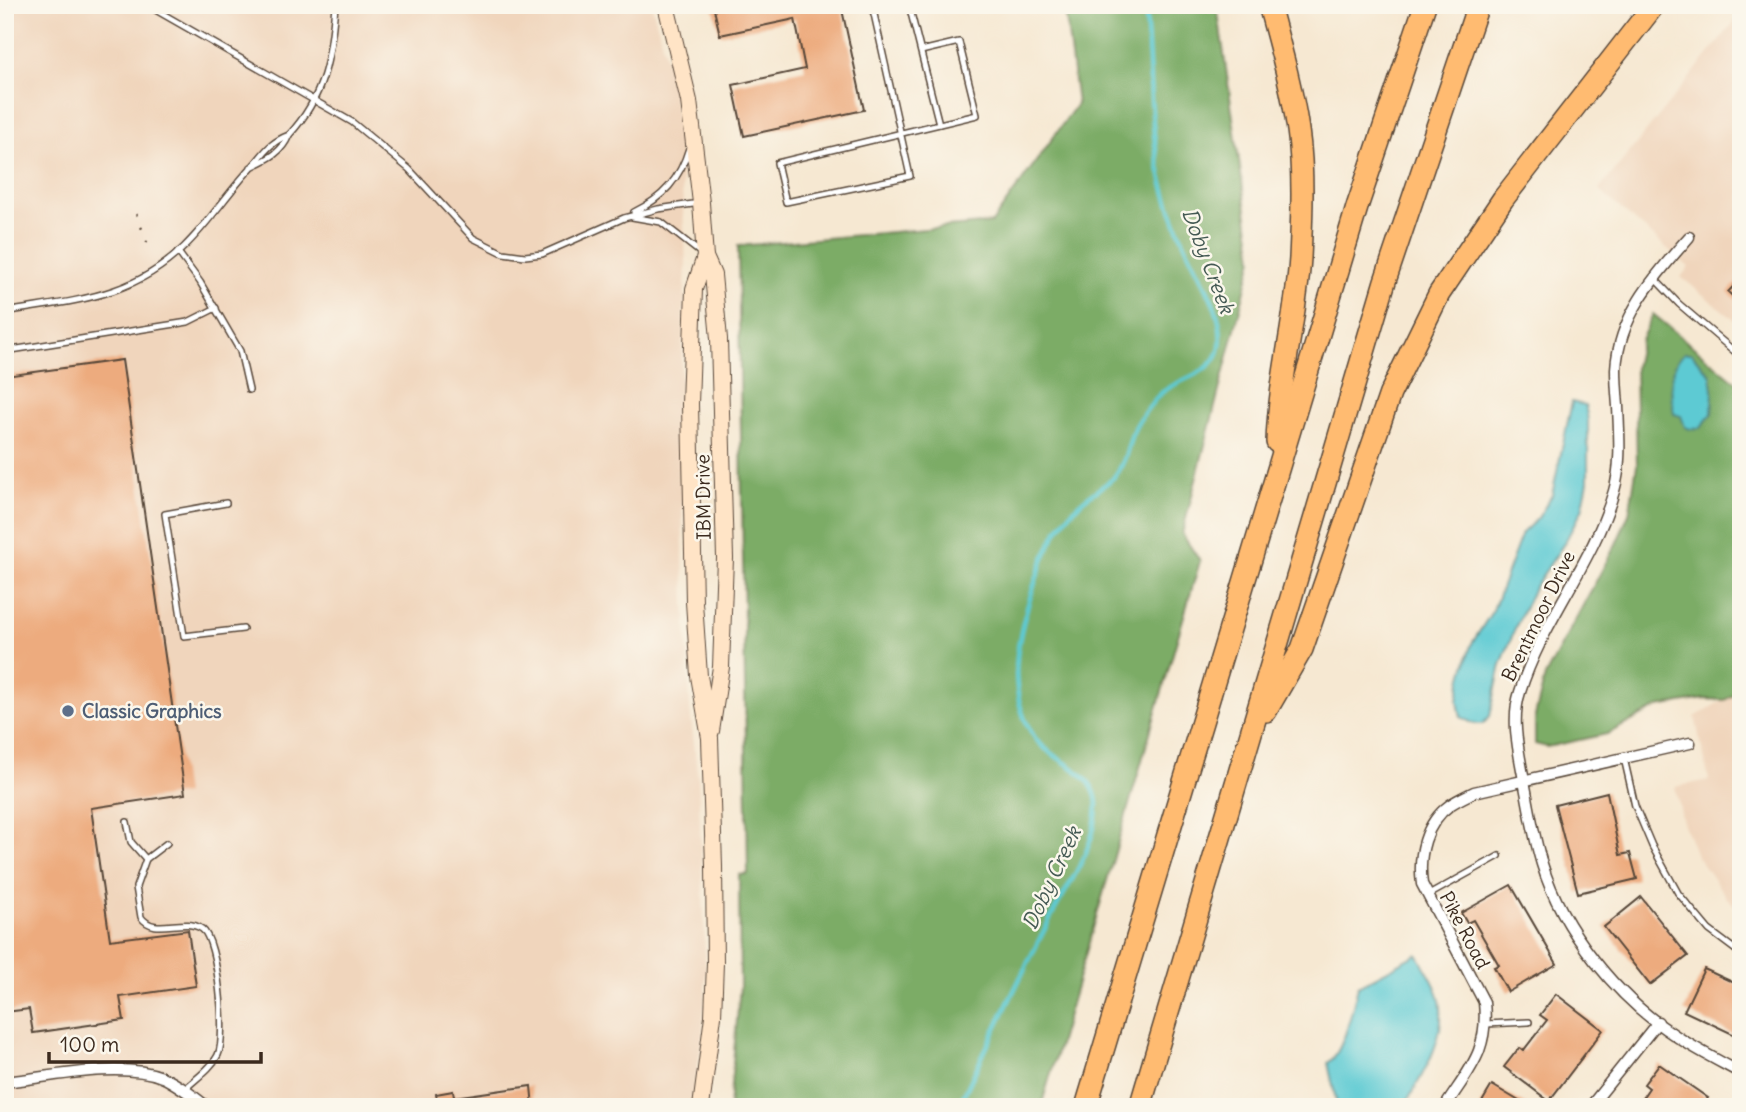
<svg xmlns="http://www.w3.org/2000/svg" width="1746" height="1112" font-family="Delius,sans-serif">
<rect width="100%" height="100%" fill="#fbf7ec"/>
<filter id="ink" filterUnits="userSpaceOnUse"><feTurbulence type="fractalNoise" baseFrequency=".0143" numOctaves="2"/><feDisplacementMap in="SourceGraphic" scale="14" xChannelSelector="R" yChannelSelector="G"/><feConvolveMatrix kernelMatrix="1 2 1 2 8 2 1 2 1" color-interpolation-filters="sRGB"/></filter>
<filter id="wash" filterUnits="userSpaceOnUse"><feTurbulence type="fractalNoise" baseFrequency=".00686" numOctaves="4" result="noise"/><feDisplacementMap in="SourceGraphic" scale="28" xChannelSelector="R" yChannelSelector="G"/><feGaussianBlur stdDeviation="1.57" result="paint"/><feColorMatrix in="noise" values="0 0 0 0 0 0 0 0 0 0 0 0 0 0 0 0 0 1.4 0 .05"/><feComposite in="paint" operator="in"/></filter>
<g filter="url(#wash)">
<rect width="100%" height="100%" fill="#f6e8d2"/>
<g fill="#f0d5bc">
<path d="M5,5H652L670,74L679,129L686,265L681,379L683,558L690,710L698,778L706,971L703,1031L692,1107H5Z"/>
<path d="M1741,14V325L1681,277L1689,267L1599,190Z"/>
<path d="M1741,689V911L1727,898L1696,855L1683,822L1675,787L1709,780L1695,717Z"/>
</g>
<g fill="#7cac66" stroke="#5c6b42" stroke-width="2">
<path d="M1063,5H1217L1253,259L1182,534L1200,561L1041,1107H729L740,987L739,875L748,874L738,246L992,223L1077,104L1065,9Z"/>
<path d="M1653,314L1741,386V689L1725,700L1704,699L1658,707L1607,734L1547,747L1535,744V716L1545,676L1616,544L1629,514L1637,465L1635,367L1641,340Z"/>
</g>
<g fill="#5dcad3" stroke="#4c7a78" stroke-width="2">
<path d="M1684,353H1691L1711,375L1713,389L1712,414L1700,428L1690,429L1685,427L1681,416L1674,414C1671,395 1667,367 1684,353Z"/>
<path d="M1572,402L1585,405L1588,420V482L1582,510L1565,542L1534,588L1516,626L1501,665L1490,716L1483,724H1474L1461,717L1458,701L1461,681L1471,645L1493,610L1522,533L1538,518L1552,495Z"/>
<path d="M1417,954C1424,966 1433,979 1438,993C1451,1032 1423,1074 1404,1107L1337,1105L1328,1063C1345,1051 1353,1005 1358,986Z"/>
</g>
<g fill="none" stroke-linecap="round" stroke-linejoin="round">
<path stroke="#5dcad3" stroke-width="4.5" d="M958,1107C989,1043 1019,978 1052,915C1071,880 1096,847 1097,805C1097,771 1051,761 1035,738C1001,688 1020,625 1038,574C1047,548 1059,523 1079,504C1089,494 1104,487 1114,477C1124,465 1127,451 1131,437C1136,423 1149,406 1159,395C1178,377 1216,375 1220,346C1225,314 1201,279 1188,251C1173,219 1161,185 1156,150C1149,102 1150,53 1145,5"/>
</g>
<g id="blocks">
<g fill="#edab7e">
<path d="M713,5H841L864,110L744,136L733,85L805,69L795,19L720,35Z"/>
<path d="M1741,278V304L1728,292Z"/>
<path d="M122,360L185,794L91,808L110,940L188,930L196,986L120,997L124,1020L33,1033L29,1009L5,1012V376Z"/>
<path d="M1607,792L1620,855L1630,853L1637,879L1578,893L1555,805Z"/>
<path d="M1511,885L1557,964L1508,992L1494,967L1499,965L1473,920L1467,923L1461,913Z"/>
<path d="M1641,897L1688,956L1650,985L1604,927Z"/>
<path d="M1704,969L1741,986V1038L1684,1011Z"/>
<path d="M1556,994L1603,1030L1549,1101L1504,1067L1519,1048L1523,1051L1547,1020L1540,1015Z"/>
<path d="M1659,1064L1708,1098L1701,1107H1636L1649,1088L1644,1084Z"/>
<path d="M1492,1085L1529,1107H1479Z"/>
<path d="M531,1086L533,1107H431V1100L437,1099L436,1094L453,1091L454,1097Z"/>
</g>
</g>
</g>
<g filter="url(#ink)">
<use href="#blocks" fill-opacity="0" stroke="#574639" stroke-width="2"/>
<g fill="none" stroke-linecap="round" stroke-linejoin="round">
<defs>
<g id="lane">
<path d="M147,5L352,122L409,169L473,238L503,253L525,256L542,254L624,218L658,209L700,203"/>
<path d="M872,5L910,176L786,202L777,163C843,147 910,131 977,115L959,42L921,51"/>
<path d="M909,5L939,124"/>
<path d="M289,135C325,96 331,56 335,5"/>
<path d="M634,212C663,198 680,179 689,148"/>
<path d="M632,217L661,222L702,254"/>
<path d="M178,252L200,282L240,351L249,390"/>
<path d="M1654,278L1679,304L1741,357"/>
<path d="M5,312C74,300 131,299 184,247C208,224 227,194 250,169C264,154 268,143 289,135C282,153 268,159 251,167"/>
<path d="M5,351L188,322L216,308"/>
<path d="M226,503L165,514L184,636L243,629"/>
<path d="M1624,758L1635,806L1652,846L1678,893L1709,930L1741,954"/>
<path d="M127,822L131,842L146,859L136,887L141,917C155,937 183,916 202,929C218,940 227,1036 218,1055C211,1069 195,1079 184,1090"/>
<path d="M146,859L167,843"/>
<path d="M1427,896L1499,856"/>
<path d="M1486,1024L1529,1022"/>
</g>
<g id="street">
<path d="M1689,237C1655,276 1619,315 1616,369C1616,381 1617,394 1618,406C1619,434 1622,464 1614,491C1594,562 1542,621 1520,692C1510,722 1520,756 1525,786C1530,812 1534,838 1542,864C1562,930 1618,999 1676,1036C1697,1050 1719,1061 1741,1073"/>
<path d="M5,1082C50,1077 121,1061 162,1077C178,1084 193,1096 207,1107"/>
<path d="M1445,1107C1470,1068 1489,1051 1484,1002L1422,884C1418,856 1425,823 1450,805C1457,800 1466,796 1474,792L1690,743"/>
<path d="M1590,1107L1658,1022"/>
</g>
<g id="secondary">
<path d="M666,5L689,101L701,203L705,257L713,275L719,339L725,558L721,667L711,731"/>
<path d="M701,1107L713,1016L715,963L714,866L710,738L699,676L694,602L690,404L694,289L705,257"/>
</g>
<g id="highway">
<path d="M1269,5C1280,46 1292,88 1298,130C1304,171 1302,216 1300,258C1296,320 1279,379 1277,442"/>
<path d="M1266,711L1302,649L1390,394L1439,294L1503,199L1654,5"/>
<path d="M1086,1107L1358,204L1425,5"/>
<path d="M1140,1107L1385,281L1478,5"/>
</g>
</defs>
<use href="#lane" stroke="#574639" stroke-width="8"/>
<use href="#street" stroke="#574639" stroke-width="13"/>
<use href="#secondary" stroke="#574639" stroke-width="18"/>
<use href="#highway" stroke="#574639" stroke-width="24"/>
<g stroke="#574639" stroke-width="2.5" stroke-dasharray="2 5" stroke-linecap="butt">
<path d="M136,214L139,219"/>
<path d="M141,227L144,232"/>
<path d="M146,241L150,246"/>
</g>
<use href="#lane" stroke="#fff" stroke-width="5"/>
<use href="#street" stroke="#fff" stroke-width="10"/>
<use href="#secondary" stroke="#ffe4c6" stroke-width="16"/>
<use href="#highway" stroke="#ffbb71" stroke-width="21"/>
</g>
</g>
<circle fill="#5c6f8a" stroke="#fbf7ec" stroke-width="2.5" cx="68" cy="711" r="7"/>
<g text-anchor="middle" stroke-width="5" stroke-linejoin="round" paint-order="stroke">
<g font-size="19" fill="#3b2a1e" stroke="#fbf7ec">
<text transform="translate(703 497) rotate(-91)" y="7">IBM Drive</text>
<text transform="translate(1538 616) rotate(-64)" y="7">Brentmoor Drive</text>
<text transform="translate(1465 930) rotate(62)" y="7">Pike Road</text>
</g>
<g font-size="19" font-weight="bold" fill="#4e5e75" stroke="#fbf7ec" text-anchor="start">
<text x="82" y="718">Classic Graphics</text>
</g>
<g font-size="21" font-style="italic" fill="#455a54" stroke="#fbf7ec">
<text transform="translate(1208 261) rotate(69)" y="7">Doby Creek</text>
<text transform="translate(1052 878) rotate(-65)" y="7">Doby Creek</text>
</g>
</g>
<rect width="1746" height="1112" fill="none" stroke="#fbf7ec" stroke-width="28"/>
<path d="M49 1052v10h212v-10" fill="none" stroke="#3b2a1e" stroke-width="3.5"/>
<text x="60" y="1052" font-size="21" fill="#3b2a1e" stroke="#fbf7ec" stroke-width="5" paint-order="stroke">100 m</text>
</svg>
